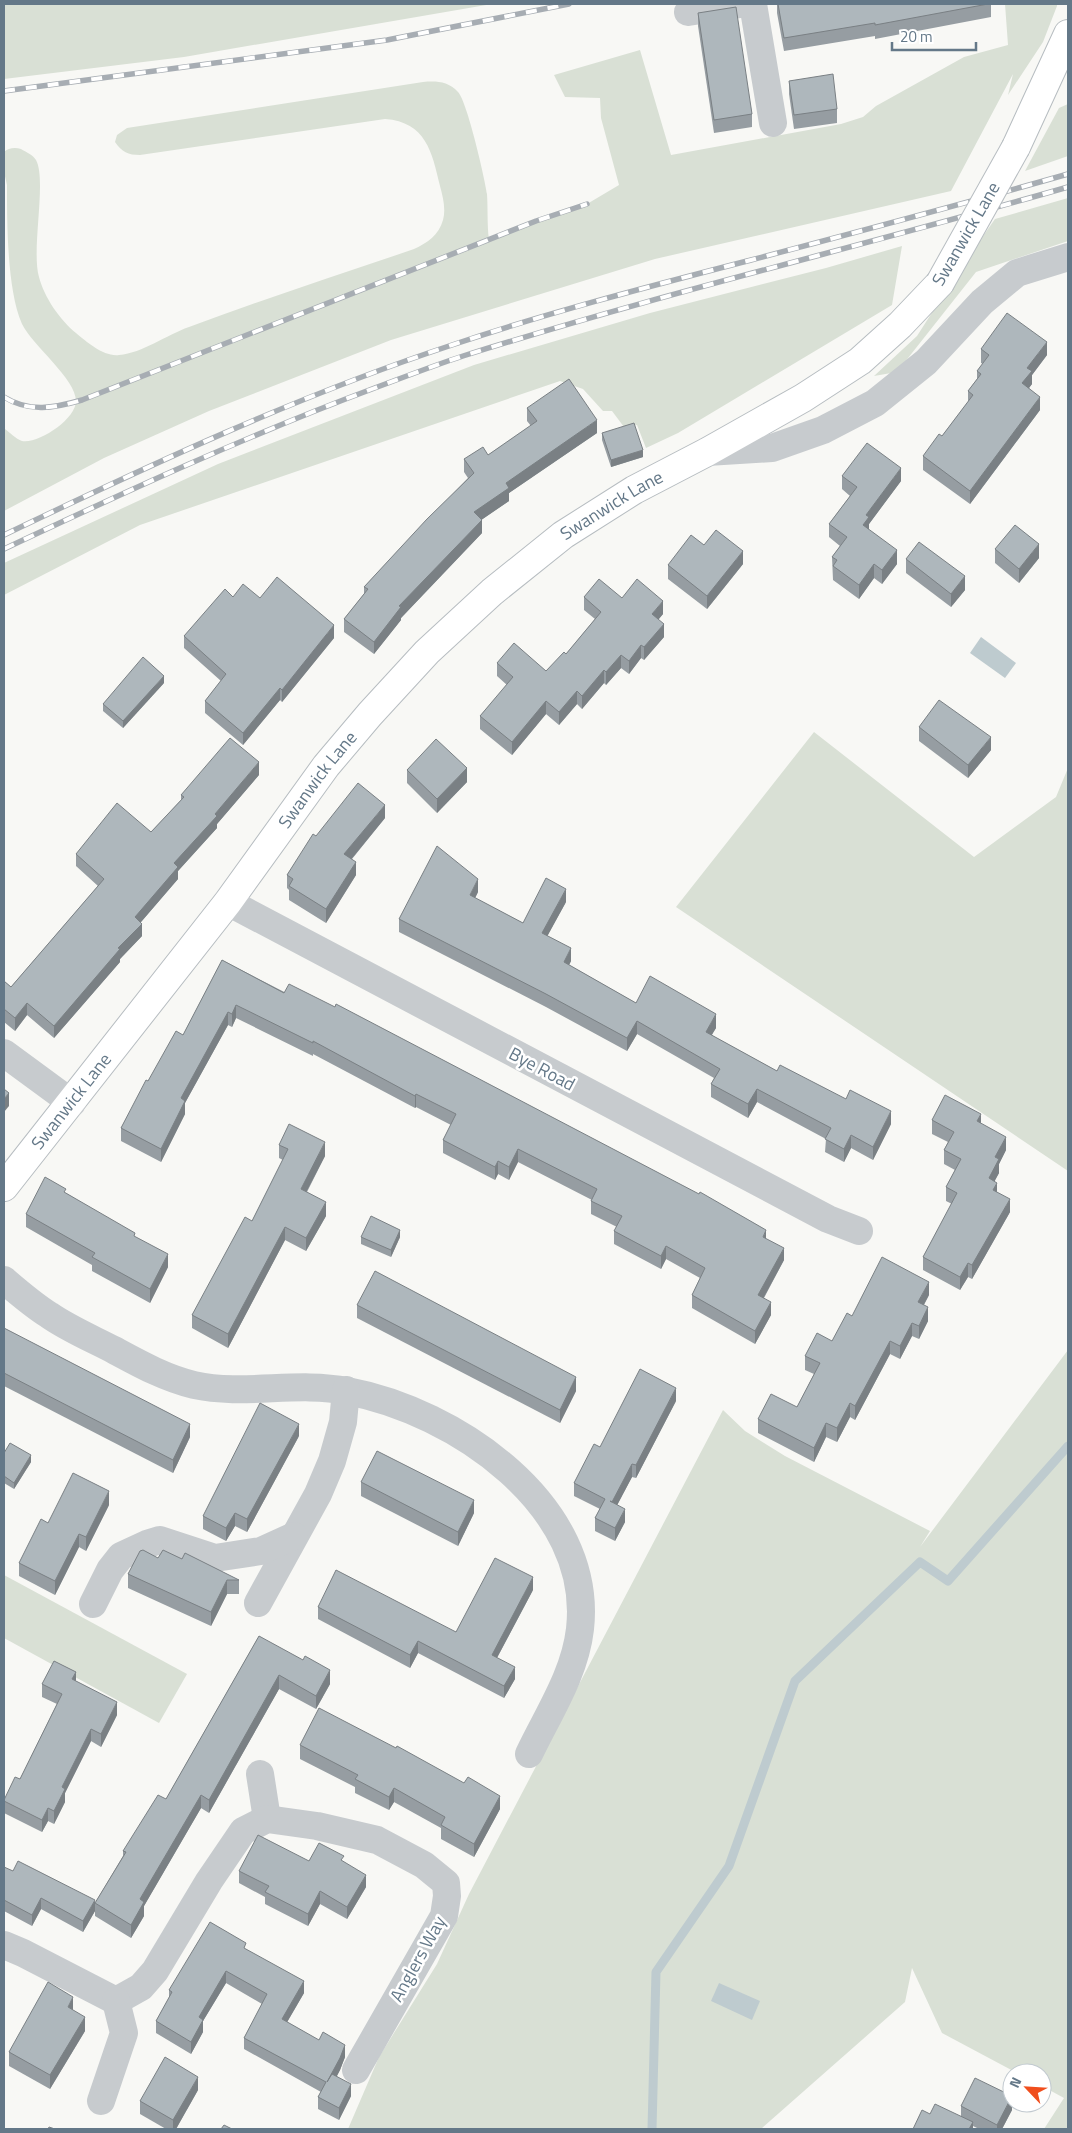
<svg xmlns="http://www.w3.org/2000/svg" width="1072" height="2133" font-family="'Titillium Web',sans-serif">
<rect width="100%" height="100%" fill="#f8f8f5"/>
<g fill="#d9e0d5">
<path d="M4,4H492L184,57L4,79Z"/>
<path d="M1005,4H1057V6L1043,42L1008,95L1013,74L951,191L655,259L391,340L209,411L104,458L4,511V428C9,432 16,439 22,441C39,444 76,419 76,401C76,379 33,346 22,324C7,290 7,223 7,185L4,172V152C8,148 15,147 21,149C26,152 33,155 36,160C47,180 31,250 39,277C44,297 60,320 76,333C87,342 104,357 119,355C143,353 166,335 189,327C263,299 339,275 414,249C427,243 439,235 443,220C446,209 443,197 440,186C432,152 426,122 385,119L140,155C128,155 122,152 115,142L117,135L127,128L423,82C436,81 448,81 458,92C467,101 485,179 487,194C488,209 487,225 489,240L587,204L619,185L601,118L600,98L565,97L554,75L640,50L671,155L841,124L863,117L876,106L964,57L1008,45Z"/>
<path d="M1068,104V156L1025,171L1059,108Z"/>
<path d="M1068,198V241L976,272L897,372L874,376L917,336L960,269L995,219Z"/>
<path d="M902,246L892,305L678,433L646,448L637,425L624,427L612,411H603L583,389L560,381L140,525L4,595V563L218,464L474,365L650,313L826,268Z"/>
<path d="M814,732L974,857L1056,797L1068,768V1171L676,907Z"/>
<path d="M1068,1350V2129H1044L1064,2098L1042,2086V2073H1017L942,2033L912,1968L905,2002L761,2129H348L379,2057L437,1964L469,1894L723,1410L745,1431L785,1456L930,1531L920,1547Z"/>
<path d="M4,1575L187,1674L159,1723L4,1638Z"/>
</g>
<g fill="#becbcf">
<path d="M981,637L1016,663L1005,678L970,653Z"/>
<path d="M719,1983L760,2001L752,2020L711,2001Z"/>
</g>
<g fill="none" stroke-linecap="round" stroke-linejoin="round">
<path stroke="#becbcf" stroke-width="9" d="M652,2129L656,1972L729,1866L795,1681L920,1562L948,1581L1068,1446"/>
<defs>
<g id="secondary">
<path d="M1016,147L1068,34"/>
<path id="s1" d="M4,1187L228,902L326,766L370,714L427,652L492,592L563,535L634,490L707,452L803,398L860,361L900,325L940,283"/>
</g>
</defs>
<use href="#secondary" stroke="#b7bdc1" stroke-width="30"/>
<g stroke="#c7cbce" stroke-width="28">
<path d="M753,4L773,123"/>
<path d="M688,12L740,4"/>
<path d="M707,452L772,448L823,430L875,403L926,362L982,302L1017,273L1068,257"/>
<path d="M228,902L828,1219L859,1231"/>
<path d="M4,1053L72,1103"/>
<path d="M4,1280C18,1292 33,1305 49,1315C69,1329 93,1339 114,1350C140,1364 165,1378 194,1385C244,1396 297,1381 347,1391C455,1411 594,1505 580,1629C575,1674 548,1714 529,1754"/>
<path d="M258,1603L318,1494L332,1461L343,1422L346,1390"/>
<path d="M93,1604L110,1570L121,1556L147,1544L160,1540L215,1558L261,1551L294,1536"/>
<path d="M260,1774L267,1819"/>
<path d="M4,1945L23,1953L116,2001L141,1987L155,1971L209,1881L243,1831L267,1819L317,1826L377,1840L424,1865L446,1883L447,1896L444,1916L356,2070"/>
<path d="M101,2101L124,2033L116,2001"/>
</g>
<use href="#secondary" stroke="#fff" stroke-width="28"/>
<defs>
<g id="rail">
<path d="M4,91L387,40L569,4"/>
<path d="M4,397C30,413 54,408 82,400L536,221L587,204"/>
<path d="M4,535C150,465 297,396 452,345C550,312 651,286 751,260C857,232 963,204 1068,174"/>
<path d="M4,549C125,492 246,436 372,389C402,378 432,366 463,356C663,293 867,245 1068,187"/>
</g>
</defs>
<use href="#rail" stroke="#a7adb3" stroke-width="5.5"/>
<use href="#rail" stroke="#fff" stroke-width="4" stroke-dasharray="11" stroke-linecap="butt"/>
<defs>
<path id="secondary-bridge" d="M940,283L1016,147"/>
</defs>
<use href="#secondary-bridge" stroke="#b7bdc1" stroke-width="30" stroke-linecap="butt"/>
<use href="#secondary-bridge" stroke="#fff" stroke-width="28"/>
</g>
<g fill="#969da2">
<path d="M777,4H991V17L875,39V36L784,51L777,13Z"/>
<path d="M698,13L752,114V127L714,133L698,26Z"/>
<path d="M789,81L837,109V123L794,129L789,94Z"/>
<path d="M981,349L1047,355L1032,375V384L1029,388L1040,410L970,504L923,470V456L942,436L968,402V391L977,379V371L983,364L981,363Z"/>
<path d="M527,408L597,433L509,493V501L481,520L482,533L401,618V620L374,654L344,632V619L364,594V587L468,478L464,472V459L488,455L531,426L527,421Z"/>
<path d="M602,433L643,457L611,467L602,440Z"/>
<path d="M842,476L901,481L869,524V530L897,564L882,584L874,578L859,599L833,580L832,557L840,546L829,537V524L850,496L842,489Z"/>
<path d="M704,545L743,564L707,609L668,579V565Z"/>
<path d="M995,549L1039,558L1019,583L995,563Z"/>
<path d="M906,559L965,590L951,607L906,573Z"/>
<path d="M233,597L260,598L334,638L282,702L280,700L243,745L205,713V701L221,681L184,648V636Z"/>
<path d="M584,597L622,598L663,614L658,620L664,637L644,660L641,658L629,674L621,668L606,685L604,683L582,709L577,704L559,725L546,714L512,755L480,729V716L507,685L497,676V663L546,671L566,654L595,619L584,610Z"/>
<path d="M164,683L123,728L103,711V704Z"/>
<path d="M919,727L991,750L968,778L919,741Z"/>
<path d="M407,770L467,782L437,813L407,783Z"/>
<path d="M259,775L217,824V828L178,871V879L141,922L142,936L120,959V962L54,1038L27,1015L15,1031L4,1022V981L11,987L98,886L76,866V854L151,832L181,800V795Z"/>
<path d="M385,818L352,859L356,875L326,923L289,900V890L287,888V875L316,836Z"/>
<path d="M478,892L475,898L523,923L566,902L547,936L571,961L569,965L636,1003L716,1028L711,1035L777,1071L891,1124L873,1160L851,1148L844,1162L825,1152L826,1139L757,1102L748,1118L711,1097V1084L714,1078L637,1034L627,1051L546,1007L399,932V919Z"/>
<path d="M222,960L766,1239L784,1260L764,1298L771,1315L755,1344L692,1308V1295L700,1278L666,1259L661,1269L614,1244V1231L617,1227L591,1214V1201L592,1200L518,1162L509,1180L498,1174L495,1180L443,1153V1140L451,1125L416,1107L415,1108L313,1054V1056L236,1018L232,1027L228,1025L185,1103V1114L161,1162L121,1141V1128L148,1081L183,1035Z"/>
<path d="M932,1120L981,1124L1006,1150L999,1164V1173L994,1181L997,1192L1010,1212L972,1279L968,1277L960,1290L923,1270V1257L952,1204L946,1201V1187L955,1170L944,1164V1150L948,1142L932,1134Z"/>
<path d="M279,1145L325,1156L307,1192L326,1216L306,1251L285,1240L228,1348L192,1328V1315L252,1221L283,1160L279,1158Z"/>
<path d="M66,1193L135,1237L168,1267L150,1303L92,1271V1265L26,1227V1214Z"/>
<path d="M361,1237H400L391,1257L361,1244Z"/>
<path d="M929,1295L924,1305L928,1321L919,1339L912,1336L900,1359L890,1354L855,1420L850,1417L837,1442L826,1437L814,1462L758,1433V1419L797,1407L814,1374L805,1370V1356L832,1341L852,1316Z"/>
<path d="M357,1305L576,1391L560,1423L357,1318Z"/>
<path d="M4,1328L190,1437L173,1473L4,1386Z"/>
<path d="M676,1401L636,1478L632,1477L617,1505L625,1522L615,1541L595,1531V1518L600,1509L574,1496V1483L600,1447Z"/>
<path d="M299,1436L247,1532L235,1526L226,1541L203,1529V1516Z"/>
<path d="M4,1453L31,1462L14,1489L4,1483Z"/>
<path d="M361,1482L474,1513L458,1546L361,1496Z"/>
<path d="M109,1505L86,1551L79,1547L55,1595L19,1576V1563L48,1523Z"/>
<path d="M158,1558L182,1559L239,1580V1594H227L211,1626L128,1588V1574Z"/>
<path d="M533,1590L497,1658L515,1679L504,1698L418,1653L410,1668L318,1619V1607L456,1632Z"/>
<path d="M259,1636L330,1684L316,1709L279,1689L209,1813L201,1808L144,1906V1916L131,1938L95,1916V1903L123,1856V1851L166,1799Z"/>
<path d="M76,1681L117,1715L101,1747L91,1741L65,1793V1802L54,1824L48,1821L42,1832L4,1813V1800L20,1779L57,1704L42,1697V1684Z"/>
<path d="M300,1745L500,1809L474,1857L441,1839V1828L394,1802L389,1810L355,1793V1787L300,1759Z"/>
<path d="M309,1861L344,1862L366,1887L347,1919L320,1904L308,1926L265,1904V1897L239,1883V1871Z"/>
<path d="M4,1867L95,1911L83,1932L41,1909L32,1926L4,1911Z"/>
<path d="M246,1949L304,1993L287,2022L345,2057L340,2070L337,2076L351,2096L339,2120L318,2109V2097L321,2092L244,2049V2038L262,2004L226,1983L203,2021V2032L191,2054L156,2033V2021L169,1998V1990Z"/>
<path d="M73,2010L85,2031L50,2089L9,2066V2052Z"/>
<path d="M198,2090L176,2129H166L140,2114V2101Z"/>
<path d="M961,2106L1012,2110L1002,2129H979L973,2126V2129L930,2114L961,2116Z"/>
</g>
<g fill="#7a8084">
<path d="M1047,342V355L1032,375V384L1022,397V383L1027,368Z"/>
<path d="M1040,397V410L970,504V491Z"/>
<path d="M597,420V433L509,493V501L474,525V512L506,483Z"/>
<path d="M643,450V457L611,467V460Z"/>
<path d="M901,468V481L869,524V531L863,525L866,515Z"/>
<path d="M482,520V533L401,618V620L374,654V642L399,606Z"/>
<path d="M1039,544V558L1019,583V569Z"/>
<path d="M897,550V564L882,584V570Z"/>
<path d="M743,551V564L707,609V596Z"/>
<path d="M874,564V578L859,599V585Z"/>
<path d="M965,576V590L951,607V594Z"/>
<path d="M663,601V614L652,627V614Z"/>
<path d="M664,624V637L644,660V647Z"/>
<path d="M334,625V638L282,702V690Z"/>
<path d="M641,645V658L629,674V661Z"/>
<path d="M621,655V668L606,685V672Z"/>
<path d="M604,670V683L582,709V696Z"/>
<path d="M164,676V683L123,728V721Z"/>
<path d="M280,688V700L243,745V733Z"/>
<path d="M577,691V704L559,725V712Z"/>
<path d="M546,701V714L512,755V742Z"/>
<path d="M991,737V750L968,778V765Z"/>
<path d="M259,762V775L217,824V828L178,871V879L135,929V917L174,863L215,814Z"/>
<path d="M467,768V782L437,813V799Z"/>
<path d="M385,805V818L344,868V854Z"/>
<path d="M356,862V875L326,923V909Z"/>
<path d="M478,879V892L470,908V895Z"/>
<path d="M566,889V902L542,946V933Z"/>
<path d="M142,924V936L120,959V962L54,1038V1026L118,948Z"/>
<path d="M571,948V961L564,975V962Z"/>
<path d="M27,1003V1015L15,1031V1018Z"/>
<path d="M236,1005V1018L232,1027V1014Z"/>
<path d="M228,1012V1025L185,1103V1114L161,1162V1149L181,1098Z"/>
<path d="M716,1014V1028L706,1045V1032Z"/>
<path d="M637,1021V1034L627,1051V1038Z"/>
<path d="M757,1089V1102L748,1118V1104Z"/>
<path d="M9,1093V1106L4,1112V1099Z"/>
<path d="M416,1094V1107L415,1108V1096Z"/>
<path d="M891,1111V1124L873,1160V1147Z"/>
<path d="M981,1114V1127L977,1121Z"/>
<path d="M851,1135V1148L844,1162V1149Z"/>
<path d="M1006,1137V1150L999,1164V1173L989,1192V1178L995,1157Z"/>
<path d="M325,1142V1156L301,1202V1189Z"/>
<path d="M518,1149V1162L509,1180V1167Z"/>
<path d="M498,1161V1174L495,1180V1167Z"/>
<path d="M997,1183V1196L993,1190Z"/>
<path d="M1010,1199V1212L972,1279V1265Z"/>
<path d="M326,1202V1216L306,1251V1238Z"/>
<path d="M285,1227V1240L228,1348V1334Z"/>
<path d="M400,1230V1237L391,1257V1250Z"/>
<path d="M766,1230V1243L763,1237Z"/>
<path d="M666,1246V1259L661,1269V1256Z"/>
<path d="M784,1248V1260L758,1308V1295Z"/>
<path d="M168,1254V1267L150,1303V1289Z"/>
<path d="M968,1263V1277L960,1290V1277Z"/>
<path d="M929,1282V1295L918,1315V1302Z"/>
<path d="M771,1302V1315L755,1344V1331Z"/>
<path d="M928,1307V1321L919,1339V1326Z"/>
<path d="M912,1323V1336L900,1359V1346Z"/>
<path d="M890,1341V1354L855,1420V1406Z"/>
<path d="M576,1377V1391L560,1423V1410Z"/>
<path d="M676,1388V1401L636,1478V1465Z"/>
<path d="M850,1403V1417L837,1442V1428Z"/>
<path d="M826,1423V1437L814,1462V1448Z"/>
<path d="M190,1424V1437L173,1473V1460Z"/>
<path d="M299,1424V1436L247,1532V1519Z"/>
<path d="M31,1455V1462L14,1489V1483Z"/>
<path d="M632,1464V1477L612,1515V1502Z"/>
<path d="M109,1491V1505L86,1551V1537Z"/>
<path d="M474,1500V1513L458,1546V1532Z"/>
<path d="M625,1509V1522L615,1541V1528Z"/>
<path d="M235,1513V1526L226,1541V1528Z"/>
<path d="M79,1534V1547L55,1595V1581Z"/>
<path d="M533,1577V1590L492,1667V1655Z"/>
<path d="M227,1580V1594L211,1626V1612Z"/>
<path d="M418,1641V1653L410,1668V1655Z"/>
<path d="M515,1667V1679L504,1698V1686Z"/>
<path d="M330,1670V1684L316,1709V1696Z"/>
<path d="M76,1672V1685L72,1679Z"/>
<path d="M279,1675V1689L209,1813V1800Z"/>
<path d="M117,1702V1715L101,1747V1734Z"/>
<path d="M91,1729V1741L65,1793V1802L54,1824V1811L62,1787Z"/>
<path d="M394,1788V1802L389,1810V1797Z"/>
<path d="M201,1795V1808L144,1906V1916L131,1938V1925L140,1899Z"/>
<path d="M500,1796V1809L474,1857V1844Z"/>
<path d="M48,1808V1821L42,1832V1820Z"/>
<path d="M366,1875V1887L347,1919V1907Z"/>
<path d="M320,1891V1904L308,1926V1914Z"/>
<path d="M41,1898V1909L32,1926V1915Z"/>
<path d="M95,1900V1911L83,1932V1921Z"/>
<path d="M226,1971V1983L203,2021V2032L191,2054V2042L199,2017Z"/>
<path d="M304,1981V1993L282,2031V2019Z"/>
<path d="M73,1997V2011L68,2007Z"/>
<path d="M85,2017V2031L50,2089V2075Z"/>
<path d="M345,2045V2057L340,2070L327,2094V2082Z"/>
<path d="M198,2077V2090L176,2129H173V2120Z"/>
<path d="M351,2084V2096L339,2120V2108Z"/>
<path d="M1012,2096V2110L1002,2129H997V2125Z"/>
<path d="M973,2122V2129H969Z"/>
</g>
<g fill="#aeb7bc" stroke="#7a8084">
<path d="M778,4H988L875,25V23L784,38Z"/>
<path d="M736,7L752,114L714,120L698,13Z"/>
<path d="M833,74L837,109L794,115L789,81Z"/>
<path d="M1007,313L1047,342L1027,368L1032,371L1022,383L1040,397L970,491L923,456L939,434L942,436L973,395L968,391L981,374L977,371L989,355L981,349Z"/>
<path d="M569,379L597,420L506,483L509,488L474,512L482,520L399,606L401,607L374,642L344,619L368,589L364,587L427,519L474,473L464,459L483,447L488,455L537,421L527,408Z"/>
<path d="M634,423L643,450L611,460L602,433Z"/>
<path d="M867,443L901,468L866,515L869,517L863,525L897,550L882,570L874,564L859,585L833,566L837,560L832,557L847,537L829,524L857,487L842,476Z"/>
<path d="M1015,525L1039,544L1019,569L995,549Z"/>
<path d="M716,530L743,551L707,596L668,565L691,535L704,545Z"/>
<path d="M919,542L965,576L951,594L906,559Z"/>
<path d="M277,577L334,625L282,690L280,688L243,733L205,701L226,674L184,636L225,589L233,597L243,584L260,598Z"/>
<path d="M599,579L622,598L637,579L663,601L652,614L664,624L644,647L641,645L629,661L621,655L606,672L604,670L582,696L577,691L559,712L546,701L512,742L480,716L513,677L497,663L514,643L546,671L564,652L566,654L601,612L584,597Z"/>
<path d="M143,657L164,676L123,721L103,704Z"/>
<path d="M939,700L991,737L968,765L919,727Z"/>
<path d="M230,738L259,762L215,814L217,816L174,863L178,867L135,917L142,924L118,948L120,949L54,1026L27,1003L15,1018L4,1009V981L11,987L104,879L76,854L117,803L151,832L184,797L181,795Z"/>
<path d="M436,739L467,768L437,799L407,770Z"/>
<path d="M358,783L385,805L344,854L356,862L326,909L289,886L293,879L287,875L313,834L316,836Z"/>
<path d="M437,846L478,879L470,895L523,923L546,878L566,889L542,933L571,948L564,962L636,1003L650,976L716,1014L706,1032L777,1071L780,1065L846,1099L850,1090L891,1111L873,1147L851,1135L844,1149L825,1139L831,1128L757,1089L748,1104L711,1084L720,1069L637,1021L627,1038L546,994L399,919Z"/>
<path d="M222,960L284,993L289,984L335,1007L336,1004L699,1194L700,1192L766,1230L763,1237L784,1248L758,1295L771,1302L755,1331L692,1295L705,1268L666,1246L661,1256L614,1231L622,1216L591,1201L597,1189L518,1149L509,1167L498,1161L495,1167L443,1140L456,1114L416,1094L415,1096L313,1041V1043L236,1005L232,1014L228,1012L181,1098L185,1101L161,1149L121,1128L146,1080L148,1081L176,1031L183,1035Z"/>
<path d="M4,1089L9,1093L4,1099Z"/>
<path d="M945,1095L981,1114L977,1121L1006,1137L995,1157L999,1159L989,1178L997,1183L993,1190L1010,1199L972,1265L968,1263L960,1277L923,1257L957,1193L946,1187L961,1159L944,1150L954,1132L932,1120Z"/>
<path d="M289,1124L325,1142L301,1189L326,1202L306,1238L285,1227L228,1334L192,1315L245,1217L252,1221L288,1149L279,1145Z"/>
<path d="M45,1177L66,1189L64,1192L135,1233L134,1236L168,1254L150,1289L92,1257L95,1253L26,1214Z"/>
<path d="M371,1216L400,1230L391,1250L361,1237Z"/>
<path d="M882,1257L929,1282L918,1302L928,1307L919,1326L912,1323L900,1346L890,1341L855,1406L850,1403L837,1428L826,1423L814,1448L758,1419L771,1394L797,1407L820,1363L805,1356L817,1333L832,1341L847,1313L852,1316Z"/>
<path d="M375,1271L576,1377L560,1410L357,1305Z"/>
<path d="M4,1328L190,1424L173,1460L4,1373Z"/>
<path d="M640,1369L676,1388L636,1465L632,1464L612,1502L610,1501L625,1509L615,1528L595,1518L605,1499L574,1483L594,1444L600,1447Z"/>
<path d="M260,1403L299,1424L247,1519L235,1513L226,1528L203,1516Z"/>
<path d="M10,1443L31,1455L14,1483L4,1476V1453Z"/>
<path d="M377,1451L474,1500L458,1532L361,1482Z"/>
<path d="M73,1473L109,1491L86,1537L79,1534L55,1581L19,1563L41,1519L48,1523Z"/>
<path d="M143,1550L158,1558L163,1550L182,1559L185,1553L239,1580H227L211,1612L128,1574L140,1551Z"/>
<path d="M495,1558L533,1577L492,1655L515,1667L504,1686L418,1641L410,1655L318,1607L336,1570L456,1632Z"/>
<path d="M259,1636L303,1660L305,1656L330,1670L316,1696L279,1675L209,1800L201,1795L140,1899L144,1902L131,1925L95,1903L126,1852L123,1851L158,1795L166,1799Z"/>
<path d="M54,1661L76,1672L72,1679L117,1702L101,1734L91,1729L62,1787L65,1789L54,1811L48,1808L42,1820L4,1801V1800L15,1777L20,1779L62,1694L42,1684Z"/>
<path d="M319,1708L396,1748L397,1746L464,1783L468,1777L500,1796L474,1844L441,1825L445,1817L394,1788L389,1797L355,1779L358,1775L300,1745Z"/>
<path d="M258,1835L309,1861L319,1843L344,1856L341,1860L366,1875L347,1907L320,1891L308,1914L265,1892L269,1886L239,1871Z"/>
<path d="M18,1861L95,1900L83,1921L41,1898L32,1915L4,1900V1867L13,1871Z"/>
<path d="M210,1922L246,1943L244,1948L304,1981L282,2019L319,2040L323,2032L345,2045L340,2058L327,2082L332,2074L351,2084L339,2108L318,2097L326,2082L244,2038L267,1994L226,1971L199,2017L203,2020L191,2042L156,2021L172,1992L169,1990Z"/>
<path d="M48,1982L73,1997L68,2007L85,2017L50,2075L9,2052Z"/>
<path d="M165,2057L198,2077L173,2120L140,2101Z"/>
<path d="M975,2078L1012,2096L997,2125L961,2106Z"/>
<path d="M935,2104L973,2122L969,2129H913L922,2110L930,2114Z"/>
<path d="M224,2125L232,2129H221Z"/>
<path d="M49,2127L55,2129H48Z"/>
</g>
<g text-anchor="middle" stroke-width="5" stroke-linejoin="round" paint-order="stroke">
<g font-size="18" fill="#647888" stroke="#fff">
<text transform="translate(966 234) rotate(-60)" y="6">Swanwick Lane</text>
<text dy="6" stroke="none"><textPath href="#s1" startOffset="919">Swanwick Lane</textPath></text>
<text dy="6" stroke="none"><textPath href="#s1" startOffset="514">Swanwick Lane</textPath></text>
<text transform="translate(542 1069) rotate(28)" y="6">Bye Road</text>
<text dy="6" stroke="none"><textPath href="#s1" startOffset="109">Swanwick Lane</textPath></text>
<text transform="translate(418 1959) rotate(-61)" y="6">Anglers Way</text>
</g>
</g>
<rect width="1072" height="2133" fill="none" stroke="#647888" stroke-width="10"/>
<g transform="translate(1027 2088) rotate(295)"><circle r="24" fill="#ffffff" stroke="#c1c9cf"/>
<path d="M0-4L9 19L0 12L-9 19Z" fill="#f04e1d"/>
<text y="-8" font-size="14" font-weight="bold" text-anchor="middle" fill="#647888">N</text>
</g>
<path d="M892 42v8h84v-8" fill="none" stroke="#647888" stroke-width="2.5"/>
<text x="900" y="42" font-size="15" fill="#647888" stroke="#ffffff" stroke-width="4" paint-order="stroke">20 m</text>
</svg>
